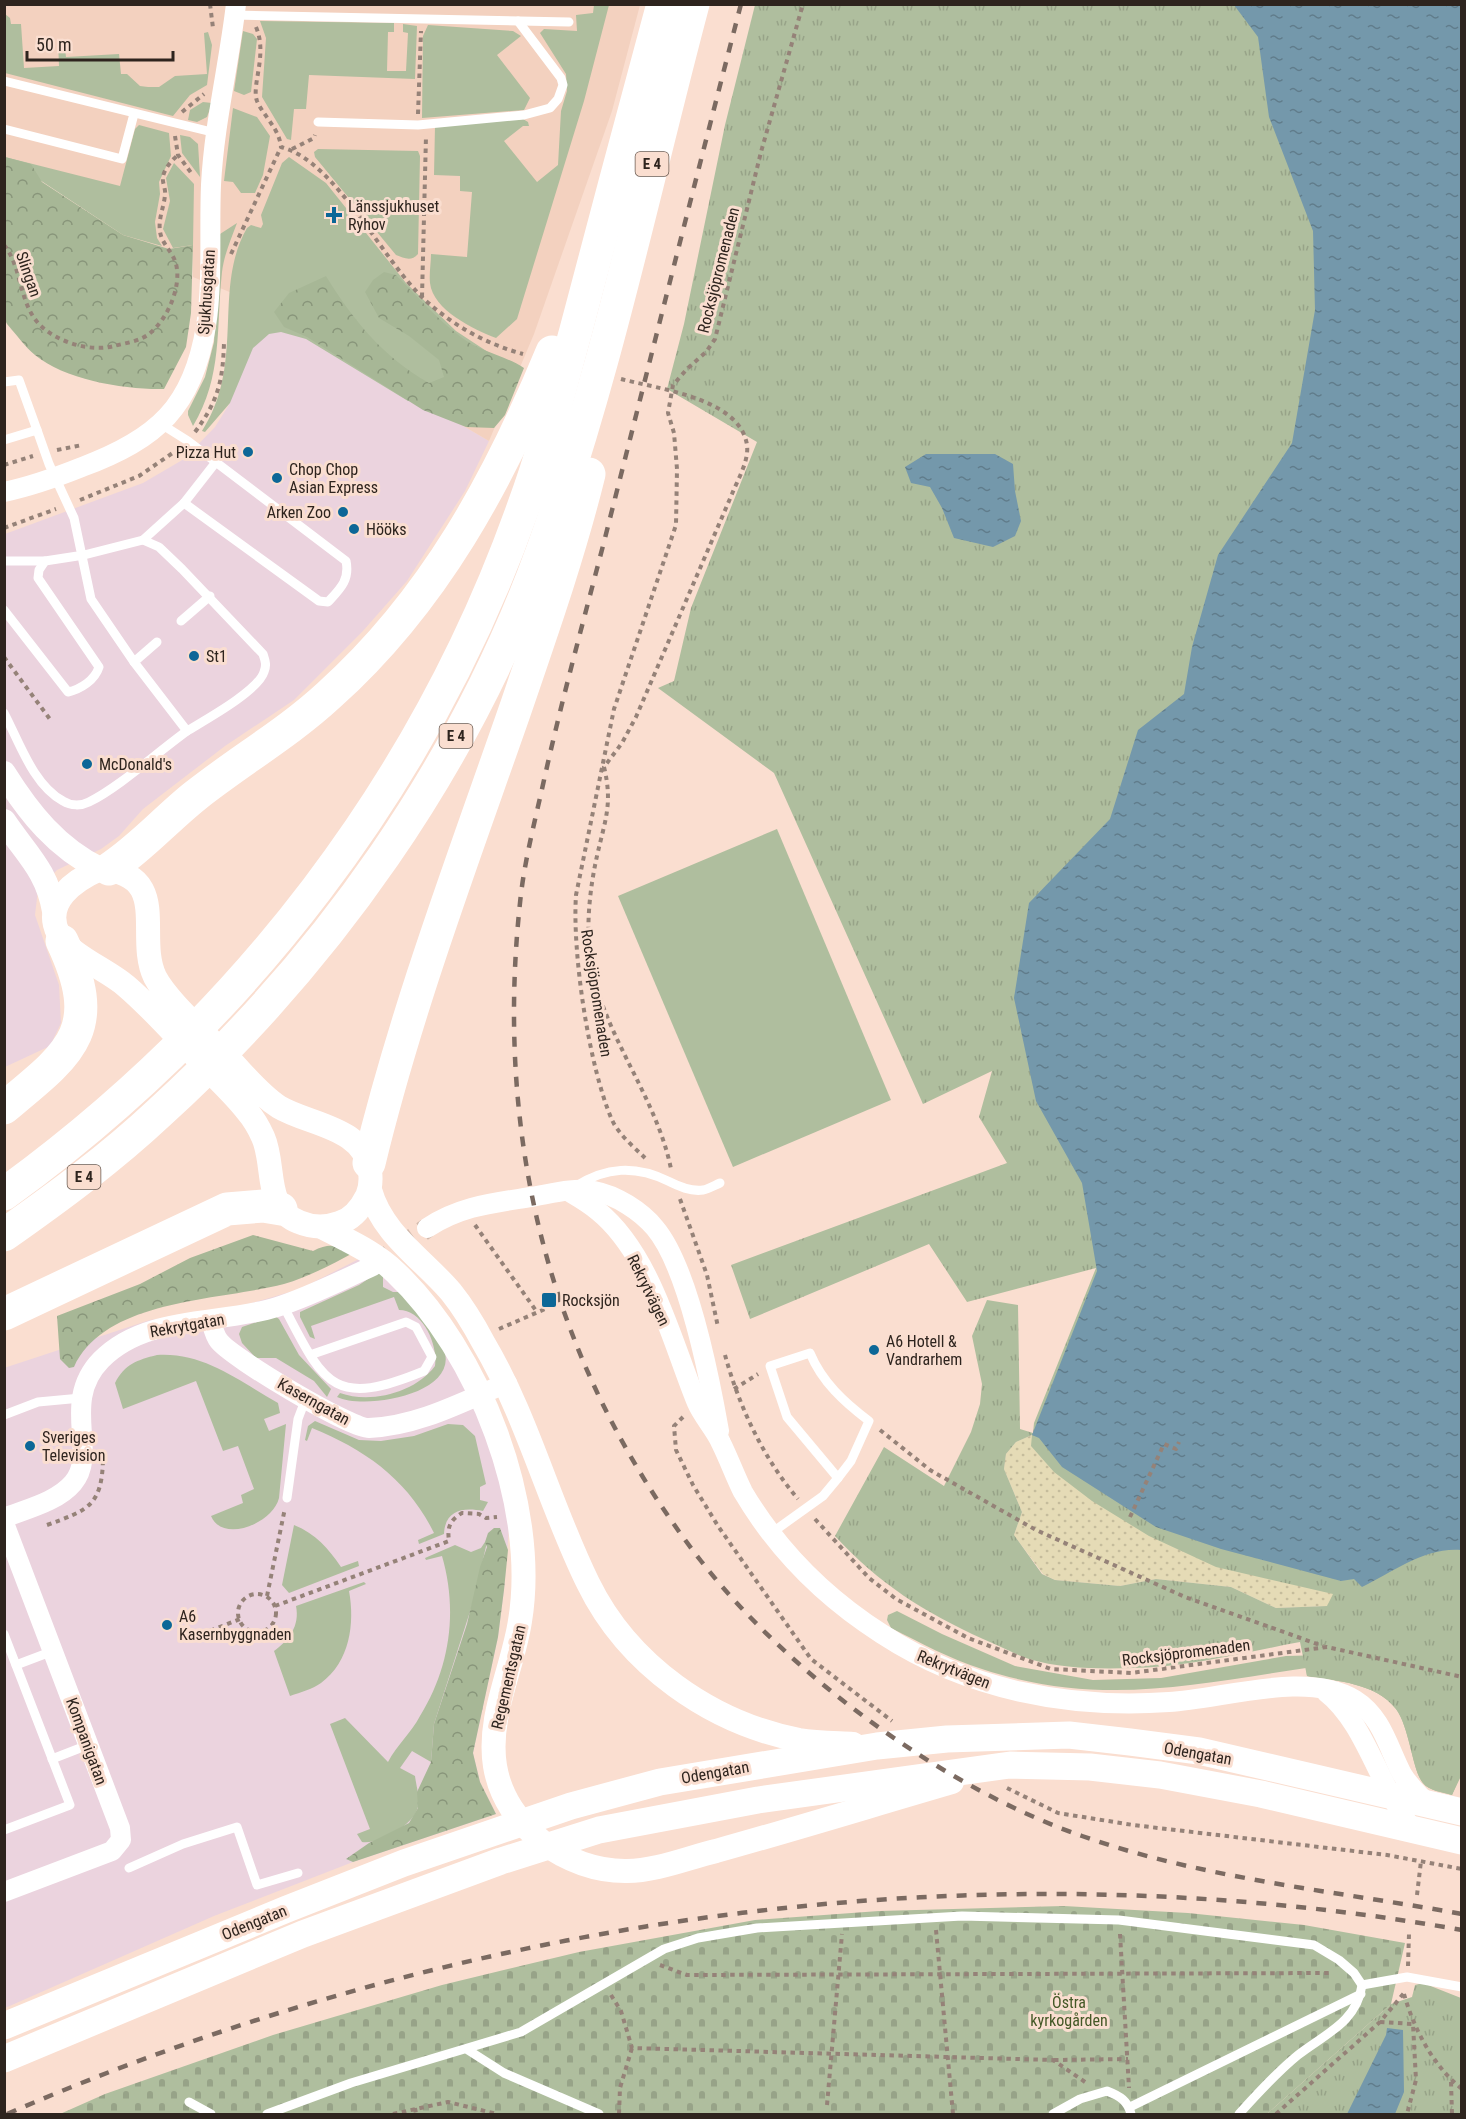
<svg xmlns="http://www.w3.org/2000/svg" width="1466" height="2119" font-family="'Roboto Condensed',sans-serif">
<defs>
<pattern id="forest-crowns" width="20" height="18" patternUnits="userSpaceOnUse" patternTransform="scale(1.5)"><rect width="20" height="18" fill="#a7b796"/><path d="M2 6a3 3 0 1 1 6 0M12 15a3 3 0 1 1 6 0" fill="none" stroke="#88957a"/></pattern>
<pattern id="sand-dots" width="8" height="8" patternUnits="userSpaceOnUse" patternTransform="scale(1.5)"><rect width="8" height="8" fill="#e5dbb6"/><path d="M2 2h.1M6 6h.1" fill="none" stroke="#c5bc9c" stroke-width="1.8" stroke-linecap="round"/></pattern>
<pattern id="cemetery-stones" width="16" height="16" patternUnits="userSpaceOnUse" patternTransform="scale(1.5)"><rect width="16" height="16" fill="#afbe9e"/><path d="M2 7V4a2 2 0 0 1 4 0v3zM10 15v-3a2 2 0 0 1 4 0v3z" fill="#97a388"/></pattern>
<pattern id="park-tufts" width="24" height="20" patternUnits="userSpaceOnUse" patternTransform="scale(1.5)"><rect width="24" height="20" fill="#afbe9e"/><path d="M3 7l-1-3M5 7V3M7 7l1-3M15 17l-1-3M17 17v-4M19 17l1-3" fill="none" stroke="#97a388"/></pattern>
<pattern id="water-ripples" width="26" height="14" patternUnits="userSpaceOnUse" patternTransform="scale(1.5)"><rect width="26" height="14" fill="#7498ab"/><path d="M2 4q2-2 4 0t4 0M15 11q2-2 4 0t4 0" fill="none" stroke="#607c8b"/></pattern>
</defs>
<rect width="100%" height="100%" fill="#faded0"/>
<g fill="#ebd3de">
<path d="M249,300L489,441L465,491L407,581L362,632L294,700L225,746L143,809L119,836L101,849L57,870L38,890L35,915L59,985L61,1023L50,1046L5,1067V534L143,483L184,459L215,427L230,403Z"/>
<path d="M363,1257L384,1270L460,1372L502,1478L509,1528L504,1590L498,1637L473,1753L480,1782L496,1814L353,1862L214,1916L5,2008L4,1368L150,1320L245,1305L300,1289Z"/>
</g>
<path fill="#f3d1bf" d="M5,5H640L612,111L534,334L489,441L249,300L193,277V245L169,249L123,235L31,164L5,157Z"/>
<g fill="#afbe9e">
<path d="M594,5H609L584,101L517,319L496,338C473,329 433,310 430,283C429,274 431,263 431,254L467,257L472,192L460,191V176L434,175L435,126L523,119L528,122L529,126H523L504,141L537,182L558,165L561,111L567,91L566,74L540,33L544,29L577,31L576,15L593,13Z"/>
<path d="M5,14L10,18L11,24H21L24,68L59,66L58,40L64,39L66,57L119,54L121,74H127L140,86L148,87H159L175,76L207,74L204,33L208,32L212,45L207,85L190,95L173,116L5,73Z"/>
<path d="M260,21L394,23V32H388L387,71H406L408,33L403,32V24L417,26L415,79L309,75L306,109H294L291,140L287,139L262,97L266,38Z"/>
<path d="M428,25L513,31L521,36L497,55L530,98L524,110L422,118L423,36Z"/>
<path d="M243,31L253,34L257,39L251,92L244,95L234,91Z"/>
<path d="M203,102L212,103L207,117L197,122L188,120L190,110Z"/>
<path d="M233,108L257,117L270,136L263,175L255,193H241L233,182L224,181Z"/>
<path d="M139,125L169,133L171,156L159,182L160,194L155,222L157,238L162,246L123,235L5,157L120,186L135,129Z"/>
<path d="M180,135L190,137L198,144L200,177L182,153Z"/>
<path d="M318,149L418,151L420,156L418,254C411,262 404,258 396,255L315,157L314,152Z"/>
<path d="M289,157L326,183L406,283L456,331L497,358L408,401L306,339L281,332L269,334L253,348L230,403L205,432L202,431C246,363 212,289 247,228L251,225L261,228L263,224L261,215L282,163Z"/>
<path d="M174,163L194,184L193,245L173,248L163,229L170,201L166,178Z"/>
<path d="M237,223C231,239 224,255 222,272C216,328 223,376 193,426L188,415V411L205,377L214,342L220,234Z"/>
<path d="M777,829L891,1100L733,1167L618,896Z"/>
<path d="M383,1269V1287L393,1292H404C412,1305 441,1341 445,1353C455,1395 364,1410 337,1397L340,1393C370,1404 415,1393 435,1366C438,1344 423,1310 399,1310L394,1297L311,1326L315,1339L310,1337L300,1317V1312L359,1285Z"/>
<path d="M275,1316L279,1319L299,1355L331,1389L327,1397L314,1381L276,1358H256L242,1343L239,1334L242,1327Z"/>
<path d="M157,1355C204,1352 239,1381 278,1403L280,1413L264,1419L269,1431L286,1424L279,1498C273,1523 223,1544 211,1516L243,1503L241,1495L254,1489L238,1446L223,1451L196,1381L123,1409L115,1383C125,1364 137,1360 157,1355Z"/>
<path d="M315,1421L359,1440L381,1441L414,1436L448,1424L463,1425L475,1436L486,1484L480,1487V1500L488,1502L483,1511C463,1507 445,1510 444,1534L419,1544L418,1540L434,1533C408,1480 366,1450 312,1428L307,1441L305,1440L308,1426Z"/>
<path d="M294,1525C316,1534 328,1548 341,1567L358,1561L359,1566L289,1593L282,1585Z"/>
<path d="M485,1542H487L474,1599L434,1724L431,1762L412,1751L400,1768L415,1776C416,1785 421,1801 417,1810C411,1826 379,1845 362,1842L357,1834L370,1829L330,1724L345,1718L388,1762C397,1745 411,1733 420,1716C450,1668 458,1611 442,1556L426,1560L425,1558L455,1545L471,1552L481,1548Z"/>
<path d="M364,1582L366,1584L349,1591C355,1623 350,1662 321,1683C313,1689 301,1692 290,1696L274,1651C289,1640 300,1626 296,1606Z"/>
<path d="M897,1611L942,1634L1015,1666L1093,1680L1161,1678L1286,1656L1324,1655L1364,1661L1461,1774L1452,1795C1443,1792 1429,1791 1423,1783C1412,1770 1410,1728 1396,1709C1376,1683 1337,1681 1307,1676L1306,1668C1191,1685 1098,1707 982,1669C950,1659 921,1643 891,1628L887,1620L888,1615Z"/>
</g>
<g fill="url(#forest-crowns)">
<path d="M5,157L31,164L42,182L123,235L169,249L193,245L191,313L186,347L164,389C126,390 65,380 35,355C25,347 16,334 7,324L4,318Z"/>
<path d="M384,272L396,275C417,296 437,319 461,337C480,352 504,355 524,368L505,415L494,428L466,427L423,410L307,337L284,327L274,312L289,293L326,276C353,320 383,357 429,383L444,377L439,360L409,336L379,318L365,292L373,280Z"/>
<path d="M253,1235L313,1251C330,1242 338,1246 355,1252C333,1264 308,1277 284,1284C220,1301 106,1298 74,1367L69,1368L60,1359L57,1316L140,1284L190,1258Z"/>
<path d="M494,1528H500L508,1550L504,1590L498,1637L473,1753L480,1782L496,1814L353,1862L346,1859L369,1843L409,1823L418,1808L417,1792L431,1762L434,1724L467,1624L480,1567L487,1547L485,1542L488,1533Z"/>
</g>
<path fill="url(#sand-dots)" d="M1032,1435L1341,1581L1328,1606L1276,1608L1231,1587L1156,1579L1120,1586L1055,1580L1043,1574L1014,1535L1022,1512L1004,1469L1006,1454L1016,1442Z"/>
<path fill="url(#cemetery-stones)" d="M1064,1906L1188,1913L1304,1925L1405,1943L1391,2004L1267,2114H60L105,2094L273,2035L442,1985L579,1952L755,1920L879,1911Z"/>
<g fill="url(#park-tufts)" fill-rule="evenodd">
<path d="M755,5H1461L1462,1774L1452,1795C1443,1792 1429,1791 1423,1783C1412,1770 1410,1728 1396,1709C1376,1683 1337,1681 1307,1676L1300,1642C1246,1652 1189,1667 1134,1668C1100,1669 1062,1669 1029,1659C1014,1654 998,1645 983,1639C924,1612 879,1584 835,1536L884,1447L944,1486L971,1432L980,1404L982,1384L972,1336L987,1300L1018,1305L1020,1429L1033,1433L1034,1423L1096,1268L967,1302L929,1244L750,1319L731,1265L1007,1163L979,1117L992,1071L923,1104L774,773L658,688L674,681L691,608L757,442L667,389L684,324L725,125ZM1032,1435L1031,1446L1054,1472L1092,1501L1149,1536L1216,1567L1333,1594L1327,1606L1276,1608L1231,1587L1156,1579L1120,1586L1055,1580L1042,1574L1014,1535L1022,1512L1004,1469L1006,1454L1016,1442Z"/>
<path d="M1423,1983L1461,1998V2114H1267L1391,2004L1412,1997L1415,1985Z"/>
</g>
<g fill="url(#water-ripples)">
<path d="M1234,5H1461V1550C1425,1547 1393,1572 1362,1587L1354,1579L1341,1581L1221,1549L1156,1527L1062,1467L1039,1438L1032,1435L1097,1271L1082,1183L1036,1101L1014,998L1029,903L1110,819L1138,730L1184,694L1192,647L1218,555L1292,443L1315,310L1313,231L1269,117L1258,37Z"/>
<path d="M926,454H995L1013,464L1015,491L1021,521L1015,536L993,547L954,538L942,508L930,487L911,483L905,467Z"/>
<path d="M1387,2028L1403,2030L1404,2092L1395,2114H1347L1386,2035Z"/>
</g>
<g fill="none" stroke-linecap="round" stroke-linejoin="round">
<path stroke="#d1b9ac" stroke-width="20" stroke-dasharray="20 10" stroke-linecap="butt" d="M373,1266L427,1228"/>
<g stroke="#958278" stroke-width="4" stroke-dasharray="4.5 4.5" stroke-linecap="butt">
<path d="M210,4L213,28"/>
<path d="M256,27C268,55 251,85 257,101C264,117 279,128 281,147C336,161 382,260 424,299C452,325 486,344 523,354"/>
<path d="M182,112L204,94"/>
<path d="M418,114L421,31"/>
<path d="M175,136L178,155L192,174"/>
<path d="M292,149L314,138L315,135"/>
<path d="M4,245C23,268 18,305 42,327C60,343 91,352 114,346C126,343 140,341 149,334C167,320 182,287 176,264C173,252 161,243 160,231C158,219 164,207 165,195C166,189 162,183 163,177C164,169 172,160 178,155"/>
<path d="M231,254L281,147"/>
<path d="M422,297L426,136"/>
<path d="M621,379C658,389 740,398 747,445C749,461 738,479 732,494L636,717L622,743L604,767C613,804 605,820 597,856C590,887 586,924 590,956C600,1032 656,1094 671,1169"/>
<path d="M195,432C218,401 223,381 224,342"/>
<path d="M57,450L82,445"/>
<path d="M4,465L33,456"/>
<path d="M80,500L139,476L177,450"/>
<path d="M4,528L56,509"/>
<path d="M4,657L52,722"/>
<path d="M645,1158C634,1147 619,1135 612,1120C589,1067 572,953 576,895L614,709L676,525L677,469L674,433L668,413L673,385L687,369L706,352L715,339L761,152L803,4"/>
<path d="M680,1199L707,1275L718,1327"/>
<path d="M475,1225L537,1312"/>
<path d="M499,1329L545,1309"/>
<path d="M725,1355C739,1406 763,1458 798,1499"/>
<path d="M734,1389L758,1374"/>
<path d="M683,1417L674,1426L676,1450L693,1485L718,1526L811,1659L892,1721"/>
<path d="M880,1430L930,1470L1036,1530L1185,1597L1323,1646"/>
<path d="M1130,1517L1164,1444L1176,1449L1179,1442"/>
<path d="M815,1519L869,1578L896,1599L968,1638L1051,1669L1131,1673L1327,1647L1462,1677"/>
<path d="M47,1525C88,1510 102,1506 103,1459"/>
<circle cx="257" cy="1613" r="19"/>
<path d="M267,1596L285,1508"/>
<path d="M275,1606L449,1541C447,1527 450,1520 462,1513L479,1514L486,1518L497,1517"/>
<path d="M202,1634L240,1619"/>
<path d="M1007,1788L1058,1813L1133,1825L1387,1855L1462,1869"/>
<path d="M1417,1895L1421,1861"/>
<path d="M936,1930L953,2114"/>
<path d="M1120,1934L1129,2088"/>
<path d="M660,1965L687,1975L1332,1973"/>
<path d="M1408,1966L1409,1934"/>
<path d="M1404,1994C1414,2029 1433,2066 1462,2089"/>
<path d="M611,1995L621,2011L632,2048L1053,2060L1088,2084"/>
<path d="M1380,2022L1413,2024L1416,2080L1407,2114"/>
<path d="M1054,2060L1128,2059"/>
<path d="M1451,2082L1452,2114"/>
<path d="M827,2105L842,1934"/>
<path d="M415,2108L416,2114"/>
<path d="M393,2114L448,2102L497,2114"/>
<path d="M619,2114L620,2088L632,2048"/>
<path d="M1276,2114L1380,2022L1404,1993"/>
</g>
<g stroke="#fff" stroke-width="9">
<path d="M235,15L569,22"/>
<path d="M4,81L216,133"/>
<path d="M318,122L418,125L524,115L550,108L558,99L563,85L561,78L518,21"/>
<path d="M4,129L122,159L134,114"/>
<path d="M4,382L19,380L37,430"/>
<path d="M161,424L188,441L346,561C350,580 340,589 328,602L319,601L184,503"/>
<path d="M4,440L37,430L49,464L74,518L91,599L134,662L187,731C205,720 258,691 264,672C267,665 265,660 263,654L182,569L159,547L143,540L84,555L45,561H4"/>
<path d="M143,540L184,503L216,462"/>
<path d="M4,610L68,692C81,689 95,680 99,667L38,578L39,570L45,561"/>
<path d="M181,621L210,596"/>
<path d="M134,662L157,642"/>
<path d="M4,713C19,741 33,785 63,801C71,806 81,806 89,802C118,788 159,751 187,731"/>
<path d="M576,1186C606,1167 635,1165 668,1181C678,1186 691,1192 703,1190C709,1189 715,1185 720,1183"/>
<path d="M283,1305C324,1384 332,1409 424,1371L432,1357L416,1327L406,1322L310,1355"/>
<path d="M810,1353C822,1382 844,1402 869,1421L851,1461L838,1478L787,1417L770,1366Z"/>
<path d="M4,1415L38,1402L81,1398"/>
<path d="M287,1498L298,1419L306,1398"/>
<path d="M770,1534L823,1496L838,1478"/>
<path d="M4,1634L70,1805L4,1830"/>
<path d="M16,1665L53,1651"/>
<path d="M52,1759L88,1745"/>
<path d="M129,1868L183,1844L237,1827L257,1885L298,1873"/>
<path d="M1362,1985L1407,1977L1462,1987"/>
<path d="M468,2050L504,2073L599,2114"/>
<path d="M189,2102L211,2114"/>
<path d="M1130,2107L1361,1994"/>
<path d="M267,2114L351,2083L521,2032L664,1949L698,1938L757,1928L962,1916L1119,1920L1314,1945L1339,1960L1354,1973L1362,1985C1357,2022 1325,2034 1298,2055C1277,2072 1257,2094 1239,2114"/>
<path d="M1053,2114L1080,2099L1107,2091C1120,2096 1128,2101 1131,2114"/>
</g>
<g stroke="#fff" stroke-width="20">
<path d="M4,492C32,486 57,477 82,467C157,439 193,407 206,326C213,281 209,230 211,185C214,124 229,65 236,4"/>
<path d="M568,1191C578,1197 589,1203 598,1211C651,1254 672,1342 697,1403C703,1417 715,1429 721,1443C729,1459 735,1476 743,1492C778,1551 824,1597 882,1634C968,1690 1068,1709 1169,1702C1223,1699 1307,1670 1355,1700C1382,1717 1388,1747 1402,1774C1409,1786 1419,1795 1429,1805"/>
<path d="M427,1228C460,1206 493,1203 531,1197C550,1194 574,1187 594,1191C616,1195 641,1211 655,1228C688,1267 710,1380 719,1431"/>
<path d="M211,1320C213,1327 214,1335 219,1341C232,1358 351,1429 369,1428C418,1426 462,1402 507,1383"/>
<path d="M4,1518C26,1509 57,1502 73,1483C99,1453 60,1402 101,1360C146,1314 220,1325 277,1307C309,1297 342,1280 373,1266"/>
<path d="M4,1523L120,1828L121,1840L112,1851L4,1892"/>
<path d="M1326,1692C1366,1723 1379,1788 1412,1828"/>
</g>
<g stroke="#fff" stroke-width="24">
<path d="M4,773C29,813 57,848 100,869"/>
<path d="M4,821C26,854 47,870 54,911"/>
<path d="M100,869C173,874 135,936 155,977C168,1002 207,1035 227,1057C243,1073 259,1094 279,1107C309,1125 365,1127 370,1171C371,1179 371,1188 367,1196C361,1208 353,1219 339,1223C325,1228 313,1228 299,1222C263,1208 276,1166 263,1137C259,1128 253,1118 247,1111C234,1094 216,1078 201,1062C177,1037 153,1009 126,986C108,970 67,954 58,933C43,902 75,880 100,869Z"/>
<path d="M370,1190C382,1234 423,1259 451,1292C463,1307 474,1325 483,1342C528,1418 549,1504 588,1583C628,1665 711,1723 799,1740C817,1743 836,1743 853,1744"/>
<path d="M322,1227C346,1240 375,1252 395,1272C479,1351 539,1506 520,1621C513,1668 487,1717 495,1766C505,1827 567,1872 627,1871C656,1871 687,1858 716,1851C795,1829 873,1805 952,1782"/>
</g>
<g stroke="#fff" stroke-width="27">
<path d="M4,2026L287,1909L404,1863L571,1806L660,1782L877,1746L947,1739L1069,1735L1130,1742L1199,1751L1462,1812"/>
<path d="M4,2059L303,1934L501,1861L599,1830L758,1800L1010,1765L1090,1767L1160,1775L1261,1794L1462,1841"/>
</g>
<g stroke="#fff" stroke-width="33">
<path d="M109,869C141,848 165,820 195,796C239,761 288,733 329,695C434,601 499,480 552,352"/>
<path d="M4,1108C72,1052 104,1030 62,941"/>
<path d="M369,1163C406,1010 462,862 514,713C541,634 569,555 589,474"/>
<path d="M4,1194C243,1021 426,783 524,505C545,448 560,388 576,330C605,221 633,113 663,4"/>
<path d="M4,1235C58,1197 111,1158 159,1113C327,960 464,767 542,552C606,374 644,188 693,4"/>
<path d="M4,1314L227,1209L263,1206L281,1209"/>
</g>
<g stroke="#7b6a61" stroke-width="4.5" stroke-dasharray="10 10" stroke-linecap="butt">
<path d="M741,4C695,182 650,360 605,538C584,619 562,699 544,780C535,821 524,862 520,903C494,1144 552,1369 701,1561C791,1676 944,1788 1082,1836C1204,1879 1335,1891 1462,1914"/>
<path d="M7,2114C461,1917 972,1843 1462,1930"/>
</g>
</g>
<g fill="#0c6797" stroke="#faded0" stroke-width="2">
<path d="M331 206h6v6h6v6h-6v6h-6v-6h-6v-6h6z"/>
<circle cx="248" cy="452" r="6"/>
<circle cx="277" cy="478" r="6"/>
<circle cx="343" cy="512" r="6"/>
<circle cx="354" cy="529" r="6"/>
<circle cx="194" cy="656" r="6"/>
<circle cx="87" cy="764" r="6"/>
<rect x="541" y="1292" width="16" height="16" rx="3"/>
<circle cx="874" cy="1350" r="6"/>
<circle cx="30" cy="1446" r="6"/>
<circle cx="167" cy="1625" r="6"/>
</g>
<g text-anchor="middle" stroke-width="6" stroke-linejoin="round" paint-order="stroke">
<g fill="#faded0" stroke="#6b5c53" stroke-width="1.5">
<rect x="635.5" y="152" width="33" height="24" rx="4.5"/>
<rect x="439.5" y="724" width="33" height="24" rx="4.5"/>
<rect x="67.5" y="1165" width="33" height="24" rx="4.5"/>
</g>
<g font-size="15" font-weight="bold" fill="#2e241e">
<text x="652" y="169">E 4</text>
<text x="456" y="741">E 4</text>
<text x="84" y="1182">E 4</text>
</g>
<g font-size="16" fill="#2e241e" stroke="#faded0" text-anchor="start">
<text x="348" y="212">Länssjukhuset<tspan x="348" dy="18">Ryhov</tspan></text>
<text x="236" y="458" text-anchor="end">Pizza Hut</text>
<text x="289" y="475">Chop Chop<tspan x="289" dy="18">Asian Express</tspan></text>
<text x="331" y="518" text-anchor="end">Arken Zoo</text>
<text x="366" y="535">Hööks</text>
<text x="206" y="662">St1</text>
<text x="99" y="770">McDonald's</text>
<text x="562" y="1306">Rocksjön</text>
<text x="886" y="1347">A6 Hotell &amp;<tspan x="886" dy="18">Vandrarhem</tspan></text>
<text x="42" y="1443">Sveriges<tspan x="42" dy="18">Television</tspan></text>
<text x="179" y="1622">A6<tspan x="179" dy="18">Kasernbyggnaden</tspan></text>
</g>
<g font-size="16" fill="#2e241e" stroke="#faded0">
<text transform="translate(718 270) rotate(-76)" y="6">Rocksjöpromenaden</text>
<text transform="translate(29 274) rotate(71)" y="6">Slingan</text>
<text transform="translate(206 292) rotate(-86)" y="6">Sjukhusgatan</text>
<text transform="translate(597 993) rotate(81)" y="6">Rocksjöpromenaden</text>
<text transform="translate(649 1290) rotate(64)" y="6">Rekrytvägen</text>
<text transform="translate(187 1325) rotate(-10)" y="6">Rekrytgatan</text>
<text transform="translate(314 1401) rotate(29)" y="6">Kaserngatan</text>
<text transform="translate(1186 1652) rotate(-7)" y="6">Rocksjöpromenaden</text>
<text transform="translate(954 1669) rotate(22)" y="6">Rekrytvägen</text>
<text transform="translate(508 1677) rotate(-77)" y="6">Regementsgatan</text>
<text transform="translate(87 1741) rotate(70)" y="6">Kompanigatan</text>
<text transform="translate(1198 1753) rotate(10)" y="6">Odengatan</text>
<text transform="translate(715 1772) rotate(-10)" y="6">Odengatan</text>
<text transform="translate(254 1922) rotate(-22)" y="6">Odengatan</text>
</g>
<g font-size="16" fill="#445826" stroke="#faded0">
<text x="1069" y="2008">Östra<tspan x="1069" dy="18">kyrkogården</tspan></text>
</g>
</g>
<rect width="1466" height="2119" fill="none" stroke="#2e241e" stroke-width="12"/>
<path d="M27 51v9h146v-9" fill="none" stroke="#2e241e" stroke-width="3"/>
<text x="36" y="51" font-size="18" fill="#2e241e" stroke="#faded0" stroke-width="4.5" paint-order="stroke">50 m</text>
</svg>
